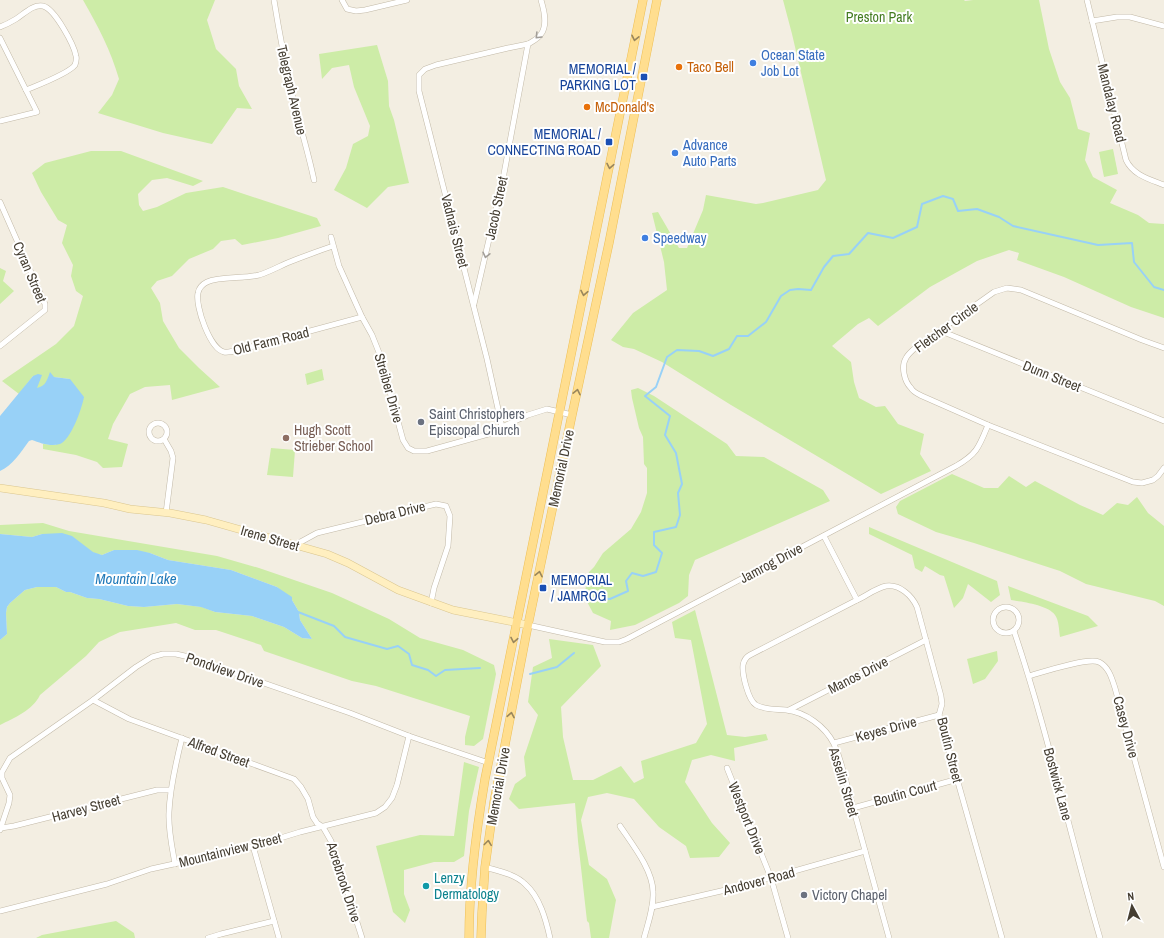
<svg xmlns="http://www.w3.org/2000/svg" width="1164" height="938" font-family="'Archivo Narrow',sans-serif">
<rect width="100%" height="100%" fill="#f3eee2"/>
<g fill="#cdeca7">
<path d="M83,0H215L207,20L216,49L236,69L239,86L252,109L237,108L212,144L163,133L98,113L112,95L119,79C111,51 98,26 83,0Z"/>
<path d="M783,0H964L965,1L973,0H1039L1049,49L1060,82L1070,98L1078,129L1090,133L1085,160L1093,177L1117,190L1110,203L1138,215L1149,223L1164,224V318L1131,307L1064,277L1017,260L1019,253L1009,250L977,261L930,287L878,326L869,318L858,324L832,346L851,362L854,382L859,398L876,407L885,406L898,424L924,434L920,454L931,471L881,494L731,405L662,362L634,349L623,347L611,340L633,313L667,290L664,262L652,213L658,212L679,248H687L703,210L706,195L756,204L763,203L818,190L826,180L792,34Z"/>
<path d="M377,45L388,81L389,106L394,120L409,183L388,187L367,208L334,190L346,168L353,144L368,136L370,126L354,87L349,65L332,68L322,79L319,54Z"/>
<path d="M1113,149L1118,174L1104,177L1099,152Z"/>
<path d="M91,151H121L203,181L193,186L167,178L152,180L138,194L139,205L143,211L157,207L186,193L223,187L317,218L321,226L278,238L242,245L235,239L221,241L213,249L189,259L172,276L157,281L151,288L160,303L163,321L179,348L199,368L220,387L172,400L170,385L145,387L130,394L113,424L108,439L128,444L122,467L103,468L97,462L76,455L43,449V444L56,445L70,379L54,377L42,387L37,389L33,376L19,394L2,381L56,344L74,326L83,296L76,291L71,276L73,265L62,243L67,225L58,220L41,192L32,173L45,163Z"/>
<path d="M0,268L6,271L3,281L14,291L0,304Z"/>
<path d="M322,369L324,380L307,385L305,374Z"/>
<path d="M638,388L654,396L727,444L736,456L764,457L823,490L830,501L695,560L689,575L688,596L679,603L635,625L610,630L611,621L593,613L584,596L589,572L594,567L603,553L631,529L641,512L647,493V468L644,464L643,437L639,428L632,398L631,390Z"/>
<path d="M271,448L295,450L293,477L267,475Z"/>
<path d="M952,474L984,488H998L1009,476L1026,487L1035,481L1080,505L1103,515L1117,503L1128,505L1137,497L1148,513L1164,526V606L1155,601L1086,584L1060,571L974,543L936,532L898,514L896,507L900,501Z"/>
<path d="M43,523L69,531L217,556L259,568L332,593L389,619L420,638L463,650L494,665L496,674L483,739L474,746L465,745V737L470,716L376,686L352,681L264,651L261,645L216,630H195L176,623L120,632L99,642L86,656L40,695C33,710 14,718 0,725V640L7,634L6,613L7,607L10,603L25,590L37,587H56L66,592H70L87,598L99,599L128,606L144,607L177,604L202,607L215,612L252,616L284,627L302,638L312,639L300,620L299,612L292,600L277,587L231,570L168,560L150,553L114,550L102,555L97,554L42,534L32,537L0,534V525Z"/>
<path d="M869,527L997,581L1000,595L991,602L968,584L963,598L954,608L944,576L940,575L925,566L922,572L915,568L912,555L869,534Z"/>
<path d="M1008,586L1088,616L1098,626L1060,637C1059,631 1059,620 1055,615C1048,605 1022,602 1011,600Z"/>
<path d="M695,610L727,735L745,737L766,734L768,740L734,748L735,761L711,755L692,760L685,782L712,823L730,843L719,857L690,858L686,846L659,827L634,799L607,793L588,797L581,820L589,865L607,879L616,900L609,938H591L589,923L587,921L578,841L575,803L519,809L509,799L515,784L526,776L524,757L538,715L528,702L533,667L552,658L549,639L593,645L601,666L561,707L563,737L573,780H593L621,766L634,783L644,778L641,761L696,743L707,724L691,640L675,638L672,622Z"/>
<path d="M997,651L998,661L985,679L973,684L967,659Z"/>
<path d="M464,762L479,767L469,811L464,856L454,862H434L404,870V894L410,910L405,923L393,912L376,846L420,835L454,836Z"/>
<path d="M116,921L134,933L135,938H36L42,935Z"/>
</g>
<g fill="#98d1f7">
<path d="M50,372L54,377L70,379L84,397C82,408 71,440 60,444C51,447 40,443 32,440L29,441C20,453 13,465 0,471V416L33,376L38,374L42,375L37,388C46,386 47,380 50,372Z"/>
<path d="M62,533L72,536L93,552L102,555L114,550H137L150,553L168,560L231,570L277,587L292,597V600L299,612L300,620L312,639L302,638L284,627L252,616L215,612L201,607L177,604L144,607L128,606L99,599L87,598L70,592H66L56,587H37L25,590L10,603L7,607L6,613L7,634L0,640V534L32,537L42,534Z"/>
</g>
<g fill="none" stroke-linecap="round" stroke-linejoin="round">
<g stroke="#98d1f7" stroke-width="2">
<path d="M593,598L610,599L628,591L626,581L632,573L643,576L656,572L662,553L654,545V532L676,527L680,515L678,493L682,484L676,453L665,435L670,416L645,396L656,387L667,357L677,350L699,351L713,356L729,349L737,336H748L766,322L781,296L790,290L798,289L811,290L824,267L833,256L849,254L868,233L893,238L917,227L922,204L943,196L953,199L958,211L977,209L999,217L1013,226L1098,245L1132,243L1134,262L1154,287L1164,290"/>
<path d="M298,612L334,626L345,637L387,649L398,646L409,654L412,665L428,670L436,676L445,670L480,668"/>
<path d="M530,674L557,667L574,653"/>
</g>
<defs>
<g id="street">
<path d="M274,0C279,31 285,63 292,94C299,123 308,151 314,180"/>
<path d="M342,0L347,9L356,11L365,10L407,0"/>
<path d="M1087,0L1126,160C1133,175 1149,179 1164,185"/>
<path d="M1092,21L1117,17H1130L1164,26"/>
<path d="M0,27C5,25 11,22 16,19C24,14 33,4 43,6C55,9 74,45 76,56C77,59 76,62 75,65C68,74 38,85 26,90"/>
<path d="M0,38L37,112L0,121"/>
<path d="M528,44L508,48L436,65L425,69L419,75V91L487,359L502,427L528,415L547,409L572,415"/>
<path d="M0,202L45,304V310L0,346"/>
<path d="M331,237L339,266L362,317L372,335L380,355L403,440L408,448L414,451H427L492,433L502,427"/>
<path d="M333,246C318,251 302,257 287,263C278,267 269,272 259,275C244,279 220,276 207,282C203,284 199,288 198,293C195,306 210,349 224,352C229,353 238,350 243,349L362,317"/>
<path d="M474,304L503,179L528,44C533,41 538,39 541,34C548,25 544,10 541,0"/>
<path d="M941,331L1164,421"/>
<path d="M1164,348L1142,340L1021,290L1007,288L994,292L915,348C912,351 908,354 906,358C901,366 904,381 911,388C913,392 918,394 922,396L988,425L1133,482L1142,483L1153,480L1158,476L1164,468"/>
<circle cx="158" cy="432" r="9"/>
<path d="M164,439L171,451L173,458L166,513"/>
<path d="M824,536L857,600L750,655C746,657 744,660 743,665C742,674 748,700 756,705C765,710 776,709 786,710C805,712 825,726 834,744C837,751 840,759 842,767L889,938"/>
<path d="M295,545L317,533L436,504L446,506L450,516L448,546L434,588L431,603"/>
<path d="M857,600C866,596 876,588 886,586C900,584 912,596 917,607L941,696L942,704L939,715L1002,938"/>
<circle cx="1006" cy="620" r="13"/>
<path d="M528,625L605,642H619L627,639L956,466C977,454 979,447 988,425"/>
<path d="M1014,631C1048,732 1070,836 1100,938"/>
<path d="M1029,676C1043,672 1088,657 1099,662C1109,667 1112,679 1115,688L1164,867"/>
<path d="M93,700L129,719L294,779L301,787L308,799L313,817L317,823L323,827L331,841L362,938"/>
<path d="M789,710L926,640"/>
<path d="M834,743L939,715"/>
<path d="M727,768L771,878L788,938"/>
<path d="M853,808L958,779"/>
<path d="M620,826C632,844 653,870 653,892C654,907 648,923 644,938"/>
<path d="M1,828L14,826L157,790H170"/>
<path d="M0,830L9,803L10,795L2,778V772L10,758L93,700L136,667L152,657L163,654H176L189,657L350,713L409,736L489,763"/>
<path d="M253,846L279,938"/>
<path d="M175,864C172,847 168,829 169,812C170,787 176,762 182,738"/>
<path d="M485,867C498,871 515,874 525,884C540,897 546,920 550,938"/>
<path d="M652,907L734,888L865,851"/>
<path d="M0,911L107,884L151,869L251,847L300,832L376,813L385,807L392,798L397,785L409,736"/>
<path d="M208,938L221,934L274,921"/>
</g>
<path id="secondary" d="M0,488L104,503L130,509L170,513L206,520L327,554L348,563L398,590L453,610L528,625"/>
<g id="primary">
<path d="M469,938C469,885 476,832 485,779L643,0"/>
<path d="M481,938L482,912L485,867L494,802L528,625L572,415L609,243L657,0"/>
</g>
</defs>
<use href="#street" stroke="#c2b9a7" stroke-width="6"/>
<use href="#secondary" stroke="#dac68f" stroke-width="8"/>
<use href="#primary" stroke="#eebf55" stroke-width="9"/>
<use href="#street" stroke="#fff" stroke-width="5"/>
<use href="#secondary" stroke="#ffefc0" stroke-width="7"/>
<use href="#primary" stroke="#ffde8f" stroke-width="8"/>
</g>
<defs><path id="oneway-chevron" d="M-2-3.5L2.5 0L-2 3.5" fill="none" stroke-width="1.6" stroke-linecap="round" stroke-linejoin="round"/></defs>
<g stroke="#a29e98">
<use href="#oneway-chevron" transform="translate(538 36) rotate(134)"/>
<use href="#oneway-chevron" transform="translate(486 255) rotate(103)"/>
</g>
<g stroke="#99865c">
<use href="#oneway-chevron" transform="translate(635 38) rotate(102)"/>
<use href="#oneway-chevron" transform="translate(610 166) rotate(101)"/>
<use href="#oneway-chevron" transform="translate(584 293) rotate(101)"/>
<use href="#oneway-chevron" transform="translate(577 392) rotate(-78)"/>
<use href="#oneway-chevron" transform="translate(539 574) rotate(-78)"/>
<use href="#oneway-chevron" transform="translate(514 640) rotate(101)"/>
<use href="#oneway-chevron" transform="translate(511 715) rotate(-79)"/>
<use href="#oneway-chevron" transform="translate(488 843) rotate(-83)"/>
</g>
<g fill="#3f7fe0" stroke="#fff" stroke-width="1.5">
<circle cx="753" cy="63" r="4"/>
<circle cx="675" cy="153" r="4"/>
<circle cx="645" cy="238" r="4"/>
</g>
<g fill="#e8710a" stroke="#fff" stroke-width="1.5">
<circle cx="679" cy="67" r="4"/>
<circle cx="587" cy="107" r="4"/>
</g>
<g fill="#1a4fb4" stroke="#fff" stroke-width="1.5">
<rect x="640" y="73" width="8" height="8" rx="2"/>
<rect x="605" y="138" width="8" height="8" rx="2"/>
<rect x="539" y="584" width="8" height="8" rx="2"/>
</g>
<g fill="#6b7280" stroke="#fff" stroke-width="1.5">
<circle cx="421" cy="422" r="4"/>
<circle cx="804" cy="895" r="4"/>
</g>
<circle fill="#8d6e63" stroke="#fff" stroke-width="1.5" cx="286" cy="438" r="4"/>
<circle fill="#0f9aa8" stroke="#fff" stroke-width="1.5" cx="426" cy="886" r="4"/>
<g text-anchor="middle" stroke-width="4" stroke-linejoin="round" paint-order="stroke">
<g font-size="14" fill="#447c21" stroke="#fff">
<text x="879" y="22">Preston Park</text>
</g>
<g font-size="14" fill="#366cbe" stroke="#fff" text-anchor="start">
<text x="761" y="60">Ocean State<tspan x="761" dy="16">Job Lot</tspan></text>
<text x="683" y="150">Advance<tspan x="683" dy="16">Auto Parts</tspan></text>
<text x="653" y="243">Speedway</text>
</g>
<g font-size="14" fill="#c56008" stroke="#fff" text-anchor="start">
<text x="687" y="72">Taco Bell</text>
<text x="595" y="112">McDonald's</text>
</g>
<g font-size="14" fill="#164399" stroke="#fff" text-anchor="end">
<text x="636" y="74">MEMORIAL /<tspan x="636" dy="16">PARKING LOT</tspan></text>
<text x="601" y="139">MEMORIAL /<tspan x="601" dy="16">CONNECTING ROAD</tspan></text>
<text x="551" y="585" text-anchor="start">MEMORIAL<tspan x="551" dy="16">/ JAMROG</tspan></text>
</g>
<g font-size="14" fill="#453e32" stroke="#fff">
<text transform="translate(292 90) rotate(77)" y="5">Telegraph Avenue</text>
<text transform="translate(1112 103) rotate(76)" y="5">Mandalay Road</text>
<text transform="translate(496 208) rotate(-78)" y="5">Jacob Street</text>
<text transform="translate(455 231) rotate(76)" y="5">Vadnais Street</text>
<text transform="translate(30 272) rotate(67)" y="5">Cyran Street</text>
<text transform="translate(946 327) rotate(-36)" y="5">Fletcher Circle</text>
<text transform="translate(271 341) rotate(-14)" y="5">Old Farm Road</text>
<text transform="translate(1052 376) rotate(22)" y="5">Dunn Street</text>
<text transform="translate(389 388) rotate(74)" y="5">Streiber Drive</text>
<text transform="translate(561 468) rotate(-78)" y="5">Memorial Drive</text>
<text transform="translate(395 513) rotate(-14)" y="5">Debra Drive</text>
<text transform="translate(270 538) rotate(16)" y="5">Irene Street</text>
<text transform="translate(771 563) rotate(-28)" y="5">Jamrog Drive</text>
<text transform="translate(225 670) rotate(19)" y="5">Pondview Drive</text>
<text transform="translate(858 675) rotate(-27)" y="5">Manos Drive</text>
<text transform="translate(1126 727) rotate(75)" y="5">Casey Drive</text>
<text transform="translate(886 729) rotate(-15)" y="5">Keyes Drive</text>
<text transform="translate(950 750) rotate(76)" y="5">Boutin Street</text>
<text transform="translate(219 752) rotate(20)" y="5">Alfred Street</text>
<text transform="translate(844 782) rotate(73)" y="5">Asselin Street</text>
<text transform="translate(1058 784) rotate(75)" y="5">Bostwick Lane</text>
<text transform="translate(498 786) rotate(-80)" y="5">Memorial Drive</text>
<text transform="translate(905 793) rotate(-15)" y="5">Boutin Court</text>
<text transform="translate(86 808) rotate(-15)" y="5">Harvey Street</text>
<text transform="translate(747 818) rotate(68)" y="5">Westport Drive</text>
<text transform="translate(230 850) rotate(-14)" y="5">Mountainview Street</text>
<text transform="translate(759 881) rotate(-15)" y="5">Andover Road</text>
<text transform="translate(344 882) rotate(72)" y="5">Acrebrook Drive</text>
</g>
<g font-size="14" fill="#5b616d" stroke="#fff" text-anchor="start">
<text x="429" y="419">Saint Christophers<tspan x="429" dy="16">Episcopal Church</tspan></text>
<text x="812" y="900">Victory Chapel</text>
</g>
<g font-size="14" fill="#785e54" stroke="#fff" text-anchor="start">
<text x="294" y="435">Hugh Scott<tspan x="294" dy="16">Strieber School</tspan></text>
</g>
<g font-size="14" fill="#0d838f" stroke="#fff" text-anchor="start">
<text x="434" y="883">Lenzy<tspan x="434" dy="16">Dermatology</tspan></text>
</g>
<g font-size="15" font-style="italic" fill="#237bba" stroke="#fff">
<text x="136" y="584">Mountain Lake</text>
</g>
</g>
<g transform="translate(1132 906) rotate(353)" stroke="#ffffff" stroke-width="3" paint-order="stroke">
<path d="M0-3L7 15L0 10L-7 15Z" fill="#453e32"/>
<text y="-6" font-size="11" font-weight="bold" text-anchor="middle" fill="#453e32">N</text>
</g>
</svg>
